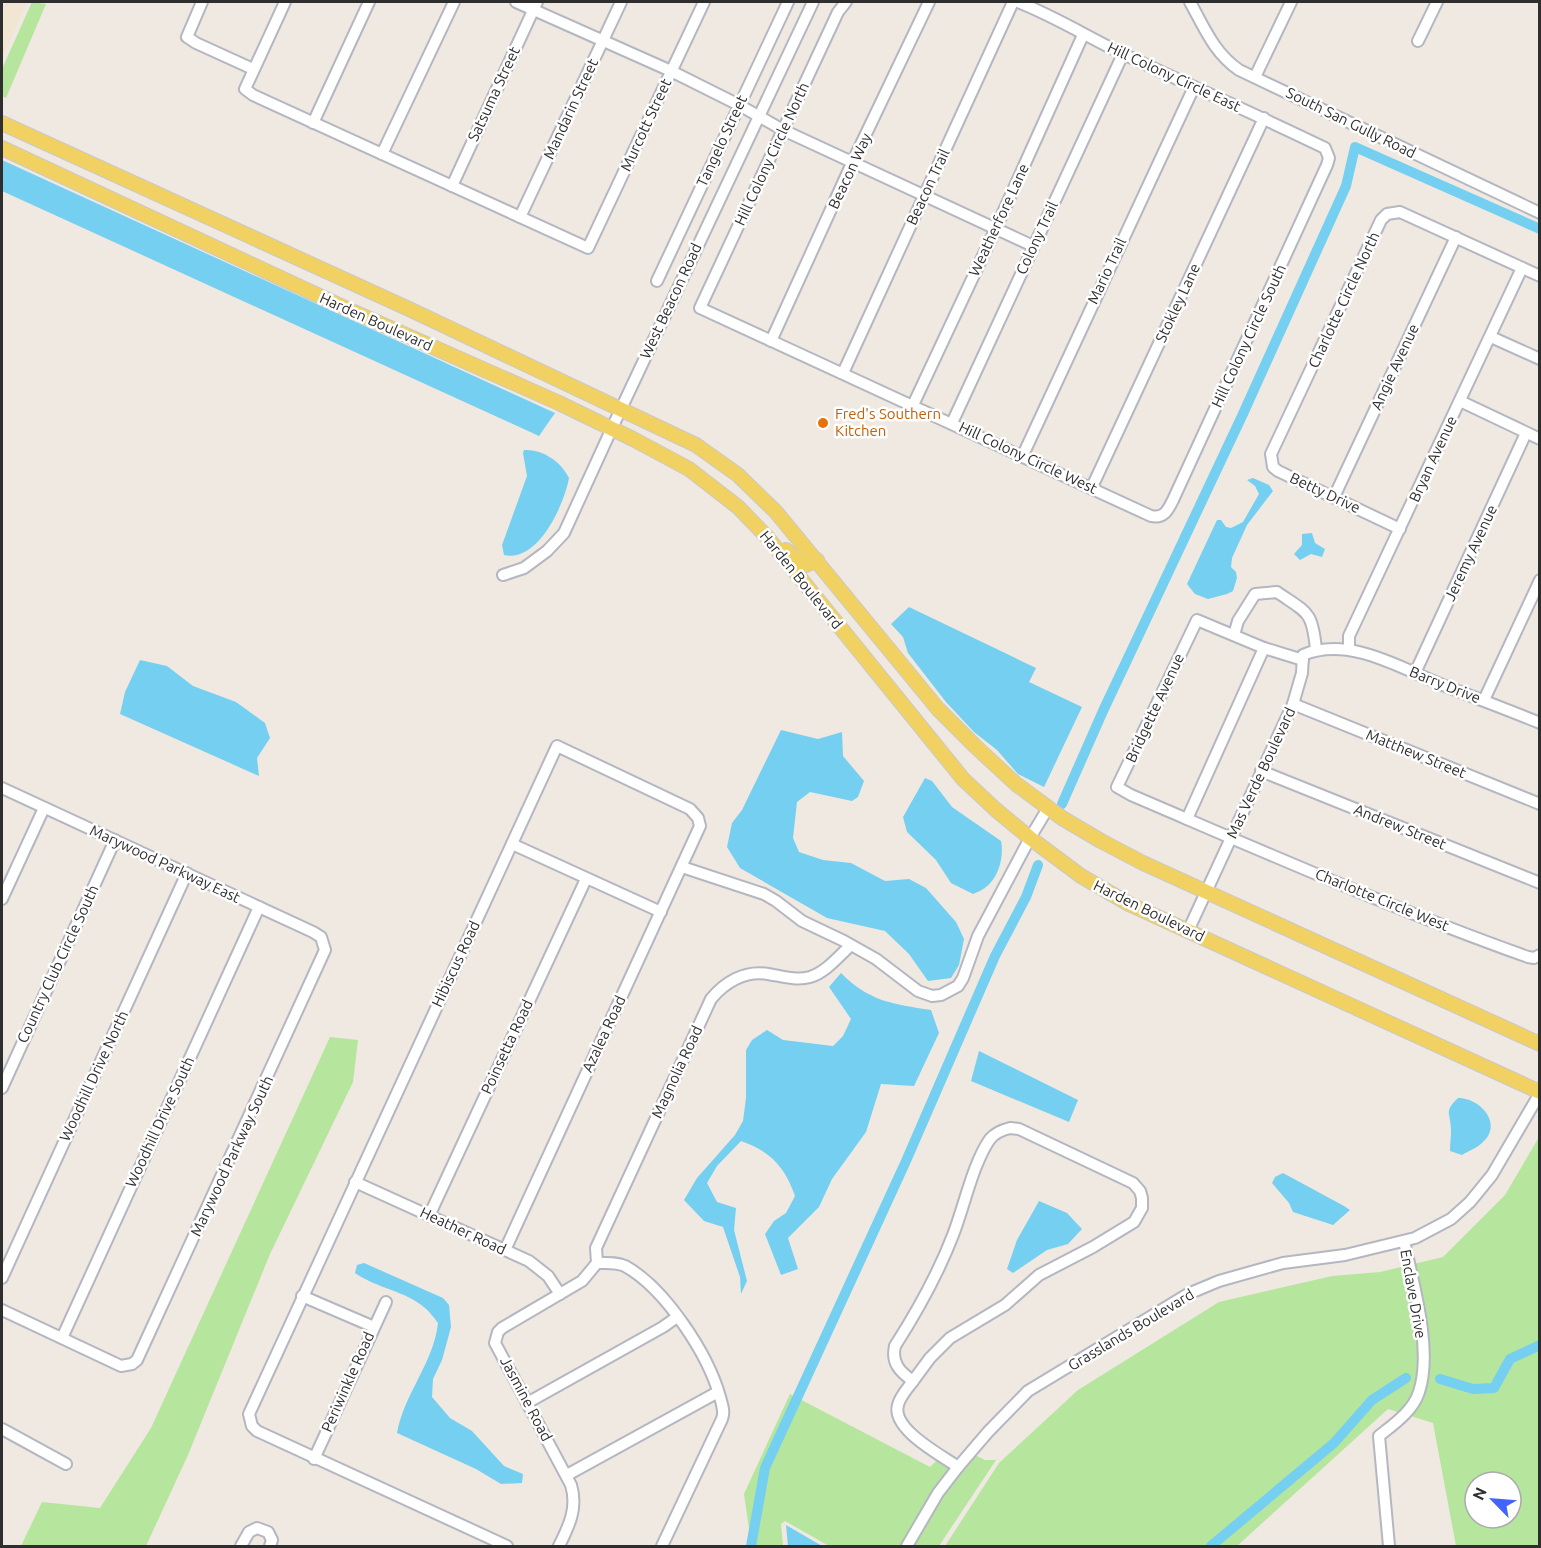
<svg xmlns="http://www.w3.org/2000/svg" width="1541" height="1548" font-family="Ubuntu,sans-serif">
<rect width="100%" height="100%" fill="#efe9e1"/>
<path fill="#f0e6d1" d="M2,2H27L2,58Z"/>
<g fill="#b6e59e" fill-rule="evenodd">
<path d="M32,2L46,4L6,98L2,96V69Z"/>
<path d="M330,1037L358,1040L353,1082L270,1254L188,1455L146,1546H21L42,1502L100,1508L151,1428Z"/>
<path d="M1539,1137V1546H1456L1433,1423L1388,1409L1237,1546H945L999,1463L1078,1390L1219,1302L1332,1276L1380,1272L1443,1257L1505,1195ZM1475,1482H1511V1518H1475Z"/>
<path d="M790,1394L930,1467L938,1459L951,1468L934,1490L901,1546H829L785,1521L781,1524L783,1546H746L750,1536L744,1494Z"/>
<path d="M975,1455L985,1460H996L939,1546H913L943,1496Z"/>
</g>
<g fill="#75cff0">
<path d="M2,160L555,413L539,436L2,191Z"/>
<path d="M524,450C542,449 561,461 569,478C564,505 538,563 504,555L502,545L527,476L523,453Z"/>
<path d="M1253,478L1269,485L1273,491L1247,525L1232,558L1231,567L1236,572L1237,578L1233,591L1227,594L1208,599L1195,594L1187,584L1217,520H1221L1226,527L1231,528L1243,522L1259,494L1255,486L1247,480Z"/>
<path d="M1312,533L1315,543L1325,549L1322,557L1311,554L1300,560L1294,554L1302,545V534Z"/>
<path d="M909,607L1036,668L1029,682L1082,707L1044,787L1018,774L997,750L974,732L946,702L908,653L903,637L891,624Z"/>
<path d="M140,660L167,666L193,686L236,702L265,723L270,738L257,758L259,776L120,714L125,692Z"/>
<path d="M781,730L818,739L842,732L843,756L864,781L858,797L852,801L810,792L797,802L793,838L799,852L823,860L851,863L885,881L909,879L926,888L956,922L964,939L959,965L951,978L928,981L909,954L885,931L827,918L740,868L727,847L732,823L742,810Z"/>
<path d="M925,778L932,781L952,807L1001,841C1004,856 999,877 986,887C983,890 977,892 973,894L951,883L936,860L907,832L903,817Z"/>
<path d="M841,973C870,1002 893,1004 931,1010L939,1033L914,1086L881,1084L866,1132L832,1179L819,1207L788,1238L798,1269L781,1275L765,1234L774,1221L786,1213L795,1196C785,1167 770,1151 741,1141L717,1166L707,1183L717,1202L736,1208L734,1230L747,1281L741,1294L740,1277L723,1227L704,1221L684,1200L697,1178L735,1135L743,1121L746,1098V1050L752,1040L767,1030L783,1040L833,1046L843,1036L851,1019L829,987Z"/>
<path d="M979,1051L1078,1100L1069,1122L971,1081Z"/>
<path d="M1458,1098C1481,1098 1504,1125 1482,1143C1477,1148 1468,1151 1462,1155L1450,1151C1450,1144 1451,1137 1451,1130C1451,1113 1443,1112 1458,1098Z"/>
<path d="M1283,1173L1344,1206L1350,1210L1333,1225L1293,1212L1289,1203L1272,1183L1275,1177Z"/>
<path d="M1039,1201L1067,1213L1082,1229L1068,1244L1047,1250L1013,1273L1007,1269L1017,1240Z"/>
<path d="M364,1263L443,1298L449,1305L451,1327L442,1360L433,1379L432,1397L450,1418L472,1431L504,1466L523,1474L522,1483L501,1484L476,1469L397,1433C404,1394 434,1362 438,1323C434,1318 430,1312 425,1308C406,1291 376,1288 355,1273L357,1265Z"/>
<path d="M786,1525L822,1546H788Z"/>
</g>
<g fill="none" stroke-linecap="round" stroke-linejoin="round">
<g stroke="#75cff0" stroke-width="10">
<path d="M1062,804L1103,711L1242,416L1346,186L1355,147L1540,229"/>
<path d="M1440,1379L1473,1389L1494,1388L1510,1359L1540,1345"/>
<path d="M751,1546L765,1468L906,1161L995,956L1026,897L1038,865"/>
<path d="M1211,1546L1334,1443L1372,1400L1406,1378"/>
</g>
<defs>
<g id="minor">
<path d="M202,2L187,37L196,43L253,69"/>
<path d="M285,2L245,89L253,95L588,248L704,2"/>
<path d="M516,2L671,71L739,105L783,130L1033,246"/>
<path d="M846,2L838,12L700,308L1151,516C1164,519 1168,510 1173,500L1327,165L1329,158L1325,148C1257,115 1189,85 1121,53C1086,36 1054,16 1018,2"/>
<path d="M1190,2C1204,27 1214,53 1239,70L1540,213"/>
<path d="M1418,41L1437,2"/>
<path d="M1255,77L1291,2"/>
<path d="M313,123L369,2"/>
<path d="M382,154L454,2"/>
<path d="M452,186L537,2"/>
<path d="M520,217L621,2"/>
<path d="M657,281L788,2"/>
<path d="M1491,337L1540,359"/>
<path d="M771,341L853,161L929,2"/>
<path d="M843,373L1013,2"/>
<path d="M1460,401L1540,439"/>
<path d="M913,405L996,228L1083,35"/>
<path d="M952,423L1123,54"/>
<path d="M1023,455L1194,87"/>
<path d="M1092,487L1264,118"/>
<path d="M1334,497L1456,237"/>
<path d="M1400,529L1278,471L1273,467L1271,454L1381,220L1387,214L1400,212L1540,276"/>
<path d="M503,575L524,568L547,551L564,533L612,428L813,2"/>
<path d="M1234,635L1238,621L1255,594L1277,592C1307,613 1312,610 1316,649"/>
<path d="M1349,650V636L1522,268"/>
<path d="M1303,660L1264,648L1197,620L1117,787L1131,795C1262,851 1393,909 1528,957L1534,958L1540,955"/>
<path d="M1415,673L1526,433"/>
<path d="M1484,700L1540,580"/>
<path d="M1293,704L1540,804"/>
<path d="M1261,771L1540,883"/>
<path d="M2,788L313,932L321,937L325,950L137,1360L132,1364L121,1366L2,1310"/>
<path d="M1187,819L1264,648"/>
<path d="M512,844L661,912"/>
<path d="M682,867L764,894L776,901L802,921L844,941L876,959L918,991L932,996L941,995L958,986L963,978L978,936L1030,838L1048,808"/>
<path d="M2,899L44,808"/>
<path d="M1188,931L1293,704L1302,673L1303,655C1348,636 1399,667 1440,684C1473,697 1506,709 1540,723"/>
<path d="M2,1088L115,840"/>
<path d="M1010,1128L1019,1129L1133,1183L1140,1191L1142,1198V1208L1134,1222L1093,1247L1039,1275L1005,1305L950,1338L930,1358L913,1381C900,1372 891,1363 895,1346C918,1310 938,1274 953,1235C964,1207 973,1163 990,1139C995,1133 1002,1130 1010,1128Z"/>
<path d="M355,1182L529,1261L548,1276L560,1294"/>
<path d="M429,1216L586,879"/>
<path d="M505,1250L700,826L698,818L690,809L557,746L249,1414L252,1426L257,1431L507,1546"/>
<path d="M597,1263L596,1248L711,999C725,982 745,970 768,974C781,976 796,981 810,977C826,972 838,957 850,946"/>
<path d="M597,1263C607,1263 617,1262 625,1266C665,1288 708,1354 720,1397C722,1405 725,1411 722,1419L662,1546"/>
<path d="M2,1278L187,873"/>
<path d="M302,1296L374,1327"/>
<path d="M62,1338L259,907"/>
<path d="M913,1381C908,1388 900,1396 898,1405C891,1429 941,1455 958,1467"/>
<path d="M527,1403L663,1327L677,1317"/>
<path d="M2,1429L66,1464"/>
<path d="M314,1459L386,1302"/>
<path d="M567,1475L718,1392"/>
<path d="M241,1546L249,1532L257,1528L268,1532L272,1540L270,1546"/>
<path d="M559,1546C569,1526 578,1508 571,1485L495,1343L498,1332L502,1328L582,1281L597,1263"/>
<path d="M907,1546L938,1493L958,1467L988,1432L1028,1391L1188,1294L1219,1281L1283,1263L1345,1255L1415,1238L1451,1219L1470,1202L1492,1175L1540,1093"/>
<path d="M1389,1546L1379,1436C1394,1424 1413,1411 1419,1392C1433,1350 1413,1283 1404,1241"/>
</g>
<g id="major">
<path d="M2,123L409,309L696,445L738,475L776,512L938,709L975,746L1016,784L1062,818L1101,841L1143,863L1540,1044"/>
<path d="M2,148L345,308L559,403L633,439L689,469L738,507L767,537L963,779L995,809L1030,838L1081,876L1129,904L1540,1092"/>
<path d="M786,550L800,562L806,565L817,560"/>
</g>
</defs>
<use href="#minor" stroke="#b4b7c1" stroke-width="14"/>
<use href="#major" stroke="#c9c9c9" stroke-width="16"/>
<use href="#minor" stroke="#fff" stroke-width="10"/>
<use href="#major" stroke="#f2d163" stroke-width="14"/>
</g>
<circle fill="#e8710a" stroke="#fff" stroke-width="2" cx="823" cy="423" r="6"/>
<g text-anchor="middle" stroke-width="5" stroke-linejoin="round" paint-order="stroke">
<g font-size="15" fill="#2e2e2e" stroke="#fff">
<text transform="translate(1174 77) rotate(25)" y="5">Hill Colony Circle East</text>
<text transform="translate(494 94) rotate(-65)" y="5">Satsuma Street</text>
<text transform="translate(571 109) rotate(-65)" y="5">Mandarin Street</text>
<text transform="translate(1351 123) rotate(26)" y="5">South San Gully Road</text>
<text transform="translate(646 125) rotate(-65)" y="5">Murcott Street</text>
<text transform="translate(722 141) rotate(-65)" y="5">Tangelo Street</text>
<text transform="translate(772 154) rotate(-65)" y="5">Hill Colony Circle North</text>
<text transform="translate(850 171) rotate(-65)" y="5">Beacon Way</text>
<text transform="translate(928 187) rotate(-65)" y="5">Beacon Trail</text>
<text transform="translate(999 220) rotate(-65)" y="5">Weatherfore Lane</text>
<text transform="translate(1037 238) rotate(-65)" y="5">Colony Trail</text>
<text transform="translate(1107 271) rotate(-65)" y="5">Mario Trail</text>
<text transform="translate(1344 300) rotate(-65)" y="5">Charlotte Circle North</text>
<text transform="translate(671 301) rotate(-65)" y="5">West Beacon Road</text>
<text transform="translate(1178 303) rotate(-65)" y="5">Stokley Lane</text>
<text transform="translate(376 322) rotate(24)" y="5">Harden Boulevard</text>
<text transform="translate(1249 336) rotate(-65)" y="5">Hill Colony Circle South</text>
<text transform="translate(1395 367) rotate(-65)" y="5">Angie Avenue</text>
<text transform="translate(1028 458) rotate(25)" y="5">Hill Colony Circle West</text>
<text transform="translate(1433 459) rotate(-65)" y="5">Bryan Avenue</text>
<text transform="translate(1325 493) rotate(25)" y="5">Betty Drive</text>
<text transform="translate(1471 553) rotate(-65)" y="5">Jeremy Avenue</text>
<text transform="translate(801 580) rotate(51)" y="5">Harden Boulevard</text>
<text transform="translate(1445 685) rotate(22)" y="5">Barry Drive</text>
<text transform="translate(1155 708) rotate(-65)" y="5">Bridgette Avenue</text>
<text transform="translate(1416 754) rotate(22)" y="5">Matthew Street</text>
<text transform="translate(1261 773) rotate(-65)" y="5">Mas Verde Boulevard</text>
<text transform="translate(1400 827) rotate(22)" y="5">Andrew Street</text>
<text transform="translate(165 864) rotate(25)" y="5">Marywood Parkway East</text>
<text transform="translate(1382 900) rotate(22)" y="5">Charlotte Circle West</text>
<text transform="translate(1149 911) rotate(26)" y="5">Harden Boulevard</text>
<text transform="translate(58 964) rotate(-65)" y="5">Country Club Circle South</text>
<text transform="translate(456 964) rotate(-65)" y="5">Hibiscus Road</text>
<text transform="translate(604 1034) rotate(-65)" y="5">Azalea Road</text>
<text transform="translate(507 1047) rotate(-65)" y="5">Poinsetta Road</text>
<text transform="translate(677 1072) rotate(-65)" y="5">Magnolia Road</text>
<text transform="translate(94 1076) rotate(-65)" y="5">Woodhill Drive North</text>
<text transform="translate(160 1122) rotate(-65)" y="5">Woodhill Drive South</text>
<text transform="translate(232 1156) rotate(-65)" y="5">Marywood Parkway South</text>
<text transform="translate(463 1231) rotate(25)" y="5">Heather Road</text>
<text transform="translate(1413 1294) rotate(80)" y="5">Enclave Drive</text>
<text transform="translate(1131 1330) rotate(-31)" y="5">Grasslands Boulevard</text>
<text transform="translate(348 1382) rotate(-66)" y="5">Periwinkle Road</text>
<text transform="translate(526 1399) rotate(62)" y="5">Jasmine Road</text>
</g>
<g font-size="15" fill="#c56008" stroke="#fff" text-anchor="start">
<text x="835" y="419">Fred's Southern<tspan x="835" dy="17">Kitchen</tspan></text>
</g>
</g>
<rect width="1541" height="1548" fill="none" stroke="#2e2e2e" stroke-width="6"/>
<g transform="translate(1493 1500) rotate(295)"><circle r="28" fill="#ffffff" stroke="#ababab" stroke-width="1.5"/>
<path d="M0-4.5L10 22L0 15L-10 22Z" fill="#4264fb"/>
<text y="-9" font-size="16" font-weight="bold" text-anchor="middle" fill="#2e2e2e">N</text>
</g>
</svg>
